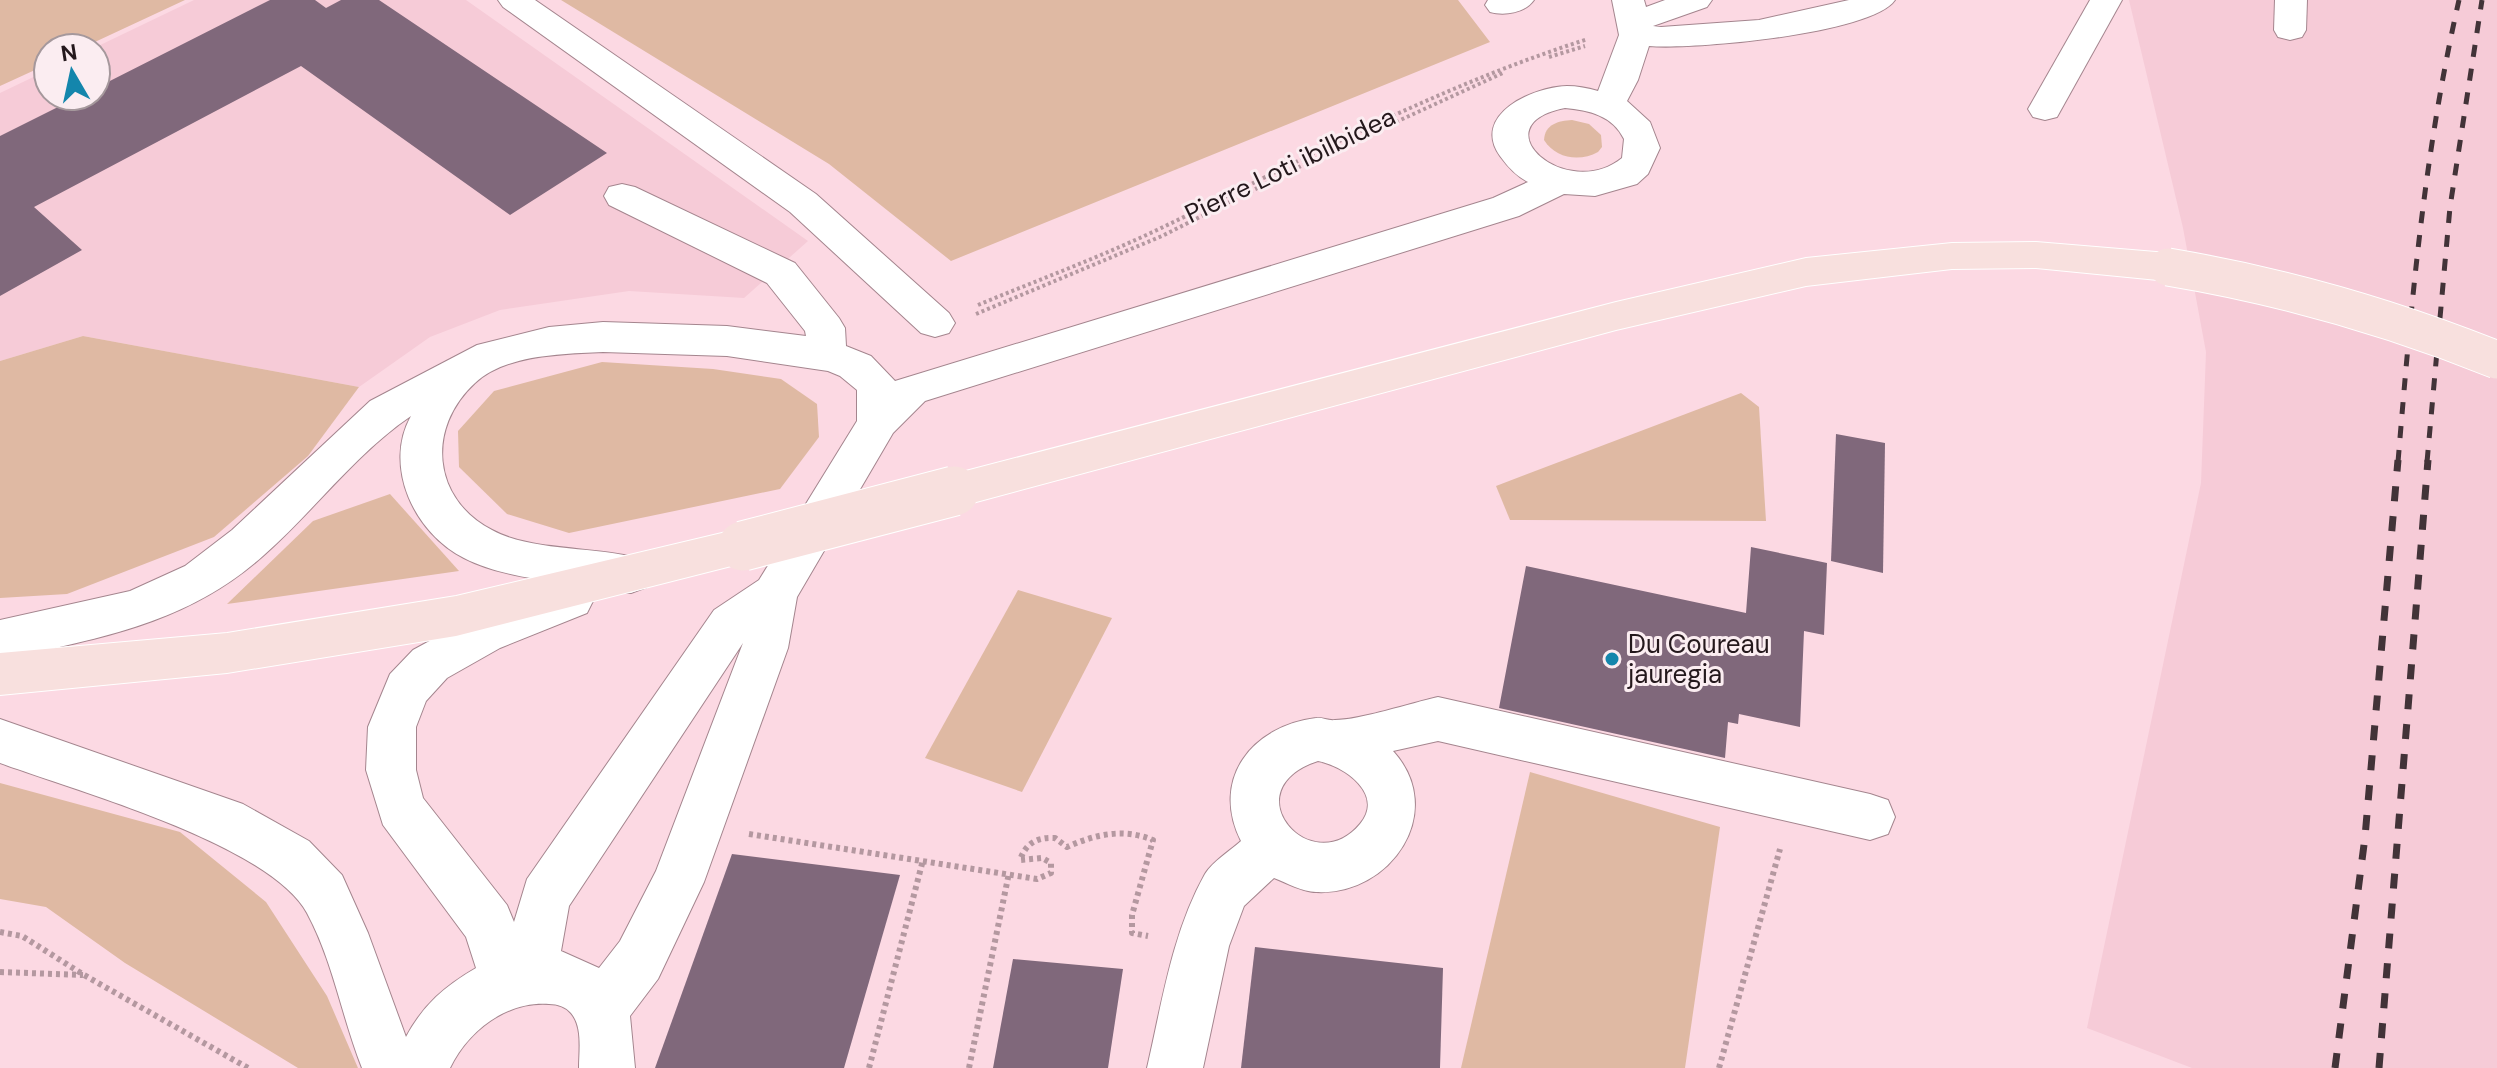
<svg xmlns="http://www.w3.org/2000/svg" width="2497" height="1068" font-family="'DM Sans',sans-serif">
<rect width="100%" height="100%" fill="#fcd9e3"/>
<g fill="#f6cbd7">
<path d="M194,0H466L808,241L744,298L629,291L500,310L430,337L359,387L83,336L0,361V93L48,70V96H96L94,48Z"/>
<path d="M2129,0H2497V1068H2192L2087,1028L2201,483L2206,352L2183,228Z"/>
</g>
<g fill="#dfb9a3">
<path d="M0,0H185L82,48H48V64L0,86Z"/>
<path d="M561,0H1458L1490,42L951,261L829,164Z"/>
<path d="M1572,120L1589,124L1601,135L1602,147L1598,152C1580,162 1556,159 1544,140C1545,124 1558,121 1572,120Z"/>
<path d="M83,336L359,387L308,456L214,537L67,594L0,598V361Z"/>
<path d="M602,362L713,369L781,379L817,404L819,437L780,489L569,533L507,514L459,467L458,431L494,391Z"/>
<path d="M1741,393L1759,407L1766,521L1510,520L1496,486Z"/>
<path d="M390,494L459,571L227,604L313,521Z"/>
<path d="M1018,590L1112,618L1022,792L925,758Z"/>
<path d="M1530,772L1720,827L1685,1068H1461Z"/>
<path d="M0,783L180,832L266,902L327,996L358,1068H298L125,963L46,907L0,899Z"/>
</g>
<g fill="#80687b">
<path d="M270,0H315L326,8L341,0H379L607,153L510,215L301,66L34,207L82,250L0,296V136L80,96H96V88Z"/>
<path d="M1836,434L1885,443L1883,573L1831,561Z"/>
<path d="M1751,547L1827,563L1824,635L1804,631L1800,727L1739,714L1738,724L1728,722L1725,758L1499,708L1526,566L1746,613Z"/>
<path d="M732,854L900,875L844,1068H655Z"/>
<path d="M1255,947L1443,968L1440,1068H1241Z"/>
<path d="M1013,959L1123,969L1108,1068H993Z"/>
</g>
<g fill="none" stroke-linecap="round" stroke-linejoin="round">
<defs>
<g id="minor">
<path d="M498,0H535L816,194L949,313L955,323L949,333L935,337L921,333L790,212L503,7Z"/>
<path d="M1488,0H1534C1525,13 1504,16 1490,12L1485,5Z"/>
<path d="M1612,0H1644L1646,7L1665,0H1712L1707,7L1653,26L1661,27L1759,20L1849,0H1895C1872,34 1691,50 1649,46L1638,80L1627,101L1650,122L1660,148L1648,174L1637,184L1595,196L1564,194L1519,216L925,401L893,433L797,597L788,648L704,882L658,979L630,1016L635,1068H579C579,1051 583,1027 571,1013C566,1007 557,1004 549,1004C506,1001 468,1031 450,1068H362C342,1018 333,961 307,913C269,844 76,791 0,763V719L243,804L309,841L342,875L368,933L406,1037C423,1005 445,986 476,968L466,937L383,825L366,770L368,727L390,674L413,650L468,620L561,583C529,578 493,573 464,558C414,533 383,466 411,416C355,454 314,511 264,555C186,625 98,638 0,660V620L130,591L185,566L232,530L370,401L477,345L549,327L603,322L727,326L806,336L805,331L767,283L609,205L604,196L609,187L622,184L635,187L795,263L839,318L845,328L846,346L871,356L895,381L1493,198L1528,182C1516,176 1508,167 1500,156C1471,115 1532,87 1567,86C1577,86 1588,88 1598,91L1619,35ZM1565,108C1589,110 1613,116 1624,139L1622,158C1566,203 1478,125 1565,108ZM603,352L727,356L828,371L840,376L857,390V421L759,580L714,610L527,879L514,922L507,905L423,798L416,770V727L426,701L447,678L500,648L587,613L594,599L588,587L631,593L647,587L653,574L647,561C601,545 534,553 492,530C432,499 426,428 475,383C506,354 564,354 603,352ZM743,643L656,871L620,941L599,968L561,951L569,906Z"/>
<path d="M2090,0H2122L2057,117L2045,120L2033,117L2028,109Z"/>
<path d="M2275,0H2307L2306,30L2302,37L2290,40L2278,37L2274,30Z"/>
<path d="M1438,697L1870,794L1888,800L1895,817L1888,834L1870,840L1438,741L1393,751C1448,811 1391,896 1316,892C1303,892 1287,883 1274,878L1244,906L1229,946L1203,1068H1147C1162,1003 1172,933 1205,874C1213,861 1230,851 1241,841C1210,779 1252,726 1316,718C1322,717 1328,721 1335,720C1360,720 1411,703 1438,697ZM1318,761C1344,766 1385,794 1360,824C1312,882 1230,790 1318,761Z"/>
</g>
<g id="major">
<path d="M2036,242L2168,253L2181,257L2187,267L2181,277L2168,281L2036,268L1952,269L1806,286L1616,330L954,508L939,503L932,491L939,479L954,474L1616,302L1806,258L1952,243Z"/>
<path d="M743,528L759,533L765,546L759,559L456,636L227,673L0,695V653L227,633L456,596Z"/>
</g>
</defs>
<use href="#minor" stroke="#a4858e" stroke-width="2"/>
<use href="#major" stroke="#fff" stroke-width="2"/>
<g stroke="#b498a0" stroke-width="4" stroke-dasharray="3 3" stroke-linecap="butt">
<path d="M1549,57L1585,46"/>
<path d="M978,305C1038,280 1098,258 1157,230C1299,162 1436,87 1588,39"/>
<path d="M976,314L1162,236L1309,162L1505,72"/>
</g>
<g stroke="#b498a0" stroke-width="6" stroke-dasharray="4 4" stroke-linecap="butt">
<path d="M749,834L1037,879L1051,873V863L1042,858L1020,860C1026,843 1037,837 1055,838L1067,847C1096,834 1123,828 1153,840L1132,915V933L1148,936"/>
<path d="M0,932L22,936L84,975L248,1068"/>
<path d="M0,972L83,975"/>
<path d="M869,1068L923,860"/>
<path d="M969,1068L1009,873"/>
<path d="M1719,1068L1780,849"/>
</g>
<use href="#minor" fill="#fff" fill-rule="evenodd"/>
<use href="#major" fill="#f8e0de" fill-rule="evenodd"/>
<g stroke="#423338" stroke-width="5" stroke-dasharray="12 12" stroke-linecap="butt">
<path d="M2398,462C2411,306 2424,153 2459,0"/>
<path d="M2427,462L2450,207L2482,0"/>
</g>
<g stroke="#423338" stroke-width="7" stroke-dasharray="15 15" stroke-linecap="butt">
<path d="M2335,1068L2365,837L2398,460"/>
<path d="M2379,1068L2428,460"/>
</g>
<defs>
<path id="major-bridge-far1" d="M2168,267C2282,286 2390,317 2497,360"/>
<path id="major-bridge" d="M743,546L954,491"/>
</defs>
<use href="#major-bridge-far1" stroke="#fff" stroke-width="39" stroke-linecap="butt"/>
<use href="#major-bridge" stroke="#fff" stroke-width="51" stroke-linecap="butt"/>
<use href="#major-bridge-far1" stroke="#f8e0de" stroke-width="37"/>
<use href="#major-bridge" stroke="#f8e0de" stroke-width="49"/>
</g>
<circle fill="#1486ac" stroke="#fbedf1" stroke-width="3" cx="1612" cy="659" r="8"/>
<g text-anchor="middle" stroke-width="6" stroke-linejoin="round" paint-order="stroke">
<g font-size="26" fill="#24181c" stroke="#fbedf1">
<text transform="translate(1290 165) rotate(-26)" y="9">Pierre Loti ibilbidea</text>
</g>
<g font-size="26" fill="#24181c" stroke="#fbedf1" text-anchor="start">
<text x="1628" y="653">Du Coureau<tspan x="1628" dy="30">jauregia</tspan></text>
</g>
</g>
<g transform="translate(72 72) rotate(351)"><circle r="38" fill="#fbedf1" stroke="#a5989c" stroke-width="2"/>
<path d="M0-6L14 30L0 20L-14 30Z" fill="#1486ac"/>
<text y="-12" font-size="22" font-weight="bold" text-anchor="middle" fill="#24181c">N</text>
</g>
</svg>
